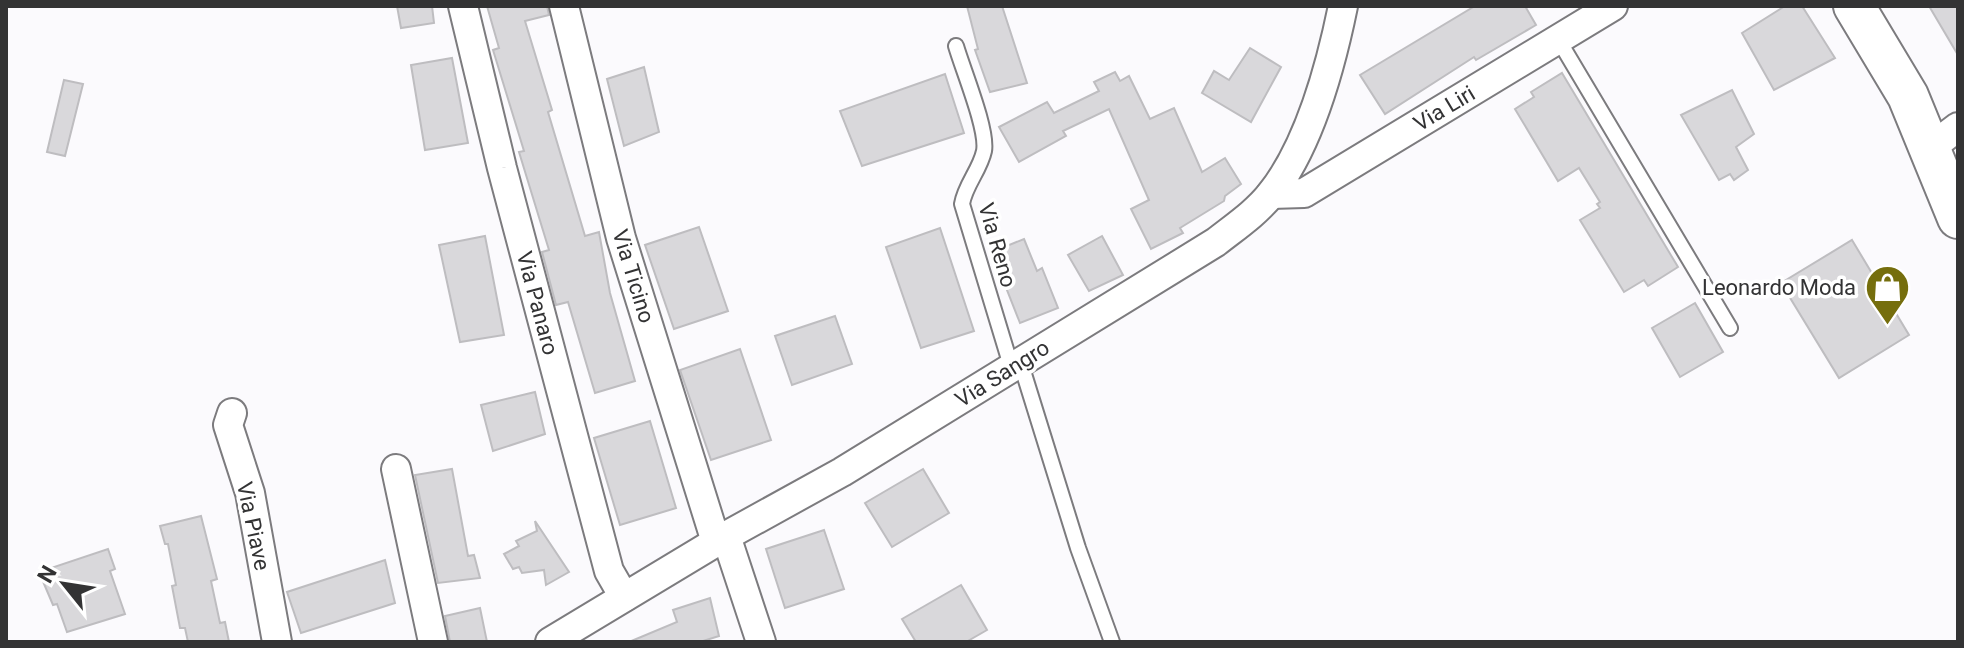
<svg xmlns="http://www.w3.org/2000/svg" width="1964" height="648" font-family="Roboto,sans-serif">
<rect width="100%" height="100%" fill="#fbfafd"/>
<g fill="#d9d8db" stroke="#bebdc0" stroke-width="2">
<path d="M397,6H432L434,23L401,28Z"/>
<path d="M487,6H547L549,15L525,21L552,110L548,112L585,236L599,232L610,293L635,381L595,393L568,302L556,305L542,252L549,250L519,152L524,151L493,50L499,48Z"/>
<path d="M967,6H1002L1027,83L990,92L975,50L978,49Z"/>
<path d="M1475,6H1525L1536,25L1476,60L1474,57L1385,114L1360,75Z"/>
<path d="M1785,6H1802L1835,58L1774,90L1742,33Z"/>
<path d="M1929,6H1958V55Z"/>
<path d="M1250,48L1281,67L1251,122L1202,93L1214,71L1229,80Z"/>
<path d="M452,58L468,143L425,150L411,65Z"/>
<path d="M644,67L659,132L624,146L607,79Z"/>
<path d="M1115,72L1120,81L1129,76L1150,119L1174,108L1202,172L1225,158L1241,184L1225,196L1224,201L1180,228L1183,233L1151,249L1131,209L1149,200L1109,109L1063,131L1066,136L1019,162L999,127L1047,102L1054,113L1099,91L1094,82Z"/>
<path d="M1562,73L1678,267L1648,286L1644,280L1624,292L1580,220L1600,208L1597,204L1600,202L1579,168L1558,181L1515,109L1534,97L1531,92Z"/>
<path d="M945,74L964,133L862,166L840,111Z"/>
<path d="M64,80L83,84L65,156L47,152Z"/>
<path d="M1732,90L1754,134L1736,147L1748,170L1734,180L1730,174L1719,180L1681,115Z"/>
<path d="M699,227L728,311L674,329L645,245Z"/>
<path d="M940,228L974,331L921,348L886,247Z"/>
<path d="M485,236L504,335L460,342L439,245Z"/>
<path d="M1102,236L1123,275L1089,291L1068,255Z"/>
<path d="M1024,239L1037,271L1042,268L1058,308L1020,323L992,252Z"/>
<path d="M1852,240L1909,335L1839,378L1781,283Z"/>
<path d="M1695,303L1723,352L1680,377L1652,328Z"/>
<path d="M835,316L852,364L792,385L775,336Z"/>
<path d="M740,349L771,440L711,460L680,370Z"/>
<path d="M535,392L545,434L493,451L481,405Z"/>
<path d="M650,421L676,508L620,525L594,438Z"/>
<path d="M452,469L468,556L474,555L480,578L438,583L415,475Z"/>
<path d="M923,469L949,513L892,547L865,503Z"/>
<path d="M201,516L217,579L211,581L220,623L225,622L229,642H188L185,628H180L172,586L176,585L168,544H165L160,526Z"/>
<path d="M535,521L569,572L546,585L544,570L522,573L519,567L513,569L504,554L519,546L516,541L537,531Z"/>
<path d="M824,530L844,589L785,608L766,549Z"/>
<path d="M108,549L115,569L110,571L125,614L67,632L57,604L53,605L39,572Z"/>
<path d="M385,560L395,603L301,633L287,592Z"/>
<path d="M961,585L987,630L966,642H916L902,619Z"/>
<path d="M710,598L719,636L700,642H629L677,622L673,610Z"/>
<path d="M480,608L487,642H450L445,616Z"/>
</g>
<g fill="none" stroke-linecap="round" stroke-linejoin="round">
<defs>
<g id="lane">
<path d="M1558,39L1730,328"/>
<path d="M956,46C963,70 988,130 984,151C980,170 965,185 962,204L1011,366"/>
<path d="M1020,361L1078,548L1112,642"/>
</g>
<g id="street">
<path d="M463,6L502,168L609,571L624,597"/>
<path d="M564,6L621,238L716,542"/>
<path d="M1929,149L1958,127"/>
<path d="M1271,194L1304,193L1613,6"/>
<path d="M232,413L228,425L250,493L277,642"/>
<path d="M396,469L433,642"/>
<path d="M726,536L761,642"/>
<path d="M550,642L726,536L842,472L1216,242C1235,227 1256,213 1271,194C1309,146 1331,65 1343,6"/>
</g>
<path id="secondary" d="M1854,6L1908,96L1958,218"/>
</defs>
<use href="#lane" stroke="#7c7b7e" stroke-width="18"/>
<use href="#street" stroke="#7c7b7e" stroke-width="32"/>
<use href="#secondary" stroke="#7c7b7e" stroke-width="44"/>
<use href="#lane" stroke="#fff" stroke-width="14"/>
<use href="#street" stroke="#fff" stroke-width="28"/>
<use href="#secondary" stroke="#fff" stroke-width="40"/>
</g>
<defs>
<symbol id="shop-pin" viewBox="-11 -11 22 30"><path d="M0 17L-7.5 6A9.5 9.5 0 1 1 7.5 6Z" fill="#756e0d" stroke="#fff"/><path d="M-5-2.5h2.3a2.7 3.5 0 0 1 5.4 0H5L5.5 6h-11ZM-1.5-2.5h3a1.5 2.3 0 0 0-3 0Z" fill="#fff"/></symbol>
</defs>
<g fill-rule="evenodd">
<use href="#shop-pin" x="1862" y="262" width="51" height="69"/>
</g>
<g text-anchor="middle" stroke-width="7" stroke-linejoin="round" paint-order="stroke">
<g font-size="22" fill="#333334" stroke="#fff">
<text transform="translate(1444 108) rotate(-31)" y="8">Via Liri</text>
<text transform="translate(998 245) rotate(74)" y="8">Via Reno</text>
<text transform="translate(634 276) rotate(73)" y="8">Via Ticino</text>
<text transform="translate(538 303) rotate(75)" y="8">Via Panaro</text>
<text transform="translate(1002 373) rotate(-32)" y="8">Via Sangro</text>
<text transform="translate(254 526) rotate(78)" y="8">Via Piave</text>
</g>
<g font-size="22" fill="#333334" stroke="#fff" text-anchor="end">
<text x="1856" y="295">Leonardo Moda</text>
</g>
</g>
<rect width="1964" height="648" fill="none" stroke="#333334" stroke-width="16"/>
<g transform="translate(64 584) rotate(300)" stroke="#ffffff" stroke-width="6" paint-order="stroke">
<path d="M0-6L14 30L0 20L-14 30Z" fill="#333334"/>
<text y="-12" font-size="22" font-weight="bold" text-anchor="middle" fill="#333334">N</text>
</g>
</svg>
